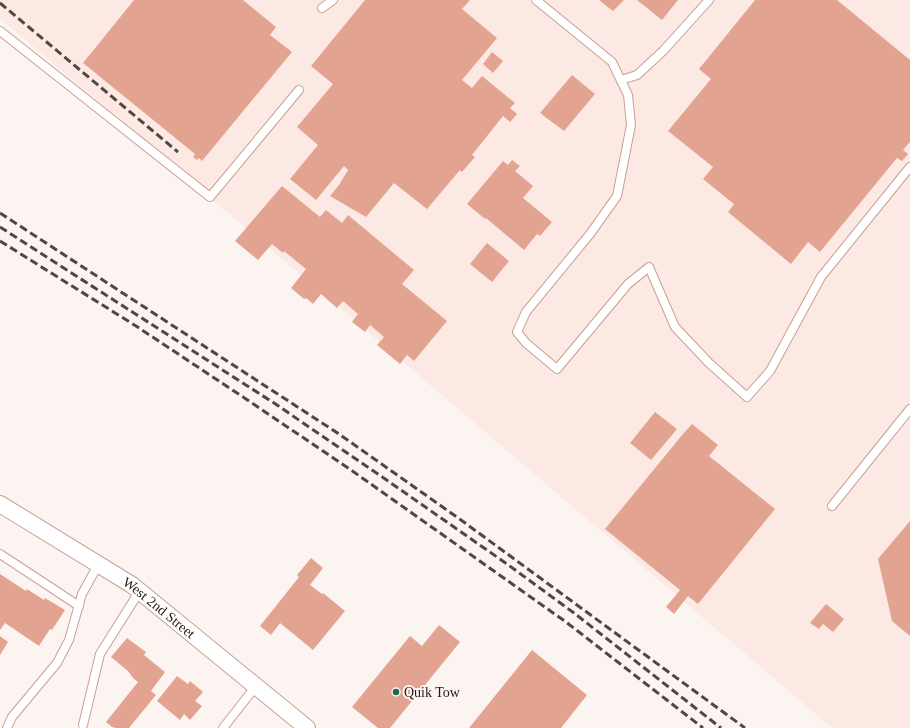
<svg xmlns="http://www.w3.org/2000/svg" width="910" height="728" font-family="'Times New Roman',serif">
<rect width="100%" height="100%" fill="#fcf4f1"/>
<path fill="#fde9e3" d="M0,0H910V728H832L0,18Z"/>
<g fill="#e2a491">
<path d="M134,0H243L276,27L270,35L292,52L202,161L199,158L197,160L193,157L195,154L83,63Z"/>
<path d="M365,0H470L462,9L497,38L462,80L472,88L482,76L515,103L510,108L517,114L510,122L503,116L472,155L475,157L462,172L460,170L427,209L394,183L366,217L330,196L339,185L348,170L344,166L316,200L290,179L318,145L297,127L333,84L311,66Z"/>
<path d="M599,0H624L613,11Z"/>
<path d="M637,0H678L662,20Z"/>
<path d="M755,0H837L910,60V142L903,150L908,154L902,161L897,158L820,252L808,242L791,264L728,212L734,204L703,179L713,167L668,131L711,79L699,69Z"/>
<path d="M492,52L503,61L493,73L483,64Z"/>
<path d="M572,75L595,94L564,131L540,113Z"/>
<path d="M512,160L520,166L515,171L533,186L523,198L552,222L540,236L537,234L524,250L486,218L485,219L467,204L503,161L508,165Z"/>
<path d="M282,186L320,217L326,210L342,223L348,215L414,270L402,284L447,321L414,361L407,355L400,364L377,345L384,337L370,325L365,332L352,322L358,314L343,301L337,308L321,294L313,304L306,298L304,299L291,288L306,269L284,251L283,253L272,244L258,260L235,241Z"/>
<path d="M487,243L509,261L492,282L470,264Z"/>
<path d="M655,412L677,429L651,460L630,443Z"/>
<path d="M692,424L718,445L709,456L775,509L698,604L688,596L674,614L666,607L680,590L605,529L683,434Z"/>
<path d="M910,521V636L892,621L878,559Z"/>
<path d="M311,558L323,568L310,585L322,594L323,593L345,611L313,650L280,623L271,635L260,626L299,577L297,575Z"/>
<path d="M0,574L26,591L27,589L44,600L45,598L65,610L52,630L50,629L39,646L5,623L0,630Z"/>
<path d="M826,604L844,619L833,632L823,624L819,629L810,623Z"/>
<path d="M439,625L460,642L390,728H378L352,707L410,636L422,646Z"/>
<path d="M0,636L8,642L0,655Z"/>
<path d="M127,638L146,652L144,655L165,672L151,691L156,695L129,728H116L112,727L106,722L138,682L133,678L128,671L111,657Z"/>
<path d="M532,650L587,695L561,728H469Z"/>
<path d="M177,676L188,684L190,681L203,692L195,701L202,706L190,720L184,714L180,720L157,701Z"/>
</g>
<g fill="none" stroke-linecap="round" stroke-linejoin="round">
<defs>
<g id="service">
<path d="M536,0L612,62L628,95L631,125L617,196L590,234L526,312L517,332L526,343L557,369L628,284L649,267L675,327L709,363L747,397L770,371L821,277L910,167"/>
<path d="M322,8L333,0"/>
<path d="M0,31L210,197L299,90"/>
<path d="M621,80L637,75L663,51L709,0"/>
<path d="M832,506L910,409"/>
<path d="M0,554L79,606"/>
<path d="M83,725L100,654L139,592"/>
<path d="M7,728L12,717L57,663L69,640L82,594L98,565"/>
<path d="M223,728L256,686"/>
</g>
<g id="minor">
<path id="s1" d="M0,504L132,585L307,728"/>
</g>
</defs>
<use href="#service" stroke="#c7a095" stroke-width="10"/>
<use href="#minor" stroke="#c7a095" stroke-width="18"/>
<use href="#service" stroke="#fff" stroke-width="8"/>
<use href="#minor" stroke="#fff" stroke-width="16"/>
<g stroke="#534642" stroke-width="3" stroke-dasharray="8 4" stroke-linecap="butt">
<path d="M0,3L178,152"/>
<path d="M0,213L339,434L461,520L745,728"/>
<path d="M0,227L274,403L388,481L507,564L574,613L721,728"/>
<path d="M0,241L136,326L249,401L351,470L566,622L703,728"/>
</g>
</g>
<circle fill="#216555" stroke="#fcf4f1" stroke-width="1.5" cx="396" cy="692" r="4"/>
<g text-anchor="middle" stroke-width="4" stroke-linejoin="round" paint-order="stroke">
<g font-size="14" fill="#281915" stroke="#fcf4f1">
<text dy="5" stroke="none"><textPath href="#s1" startOffset="190">West 2nd Street</textPath></text>
</g>
<g font-size="14" fill="#281915" stroke="#fcf4f1" text-anchor="start">
<text x="404" y="697">Quik Tow</text>
</g>
</g>
</svg>
